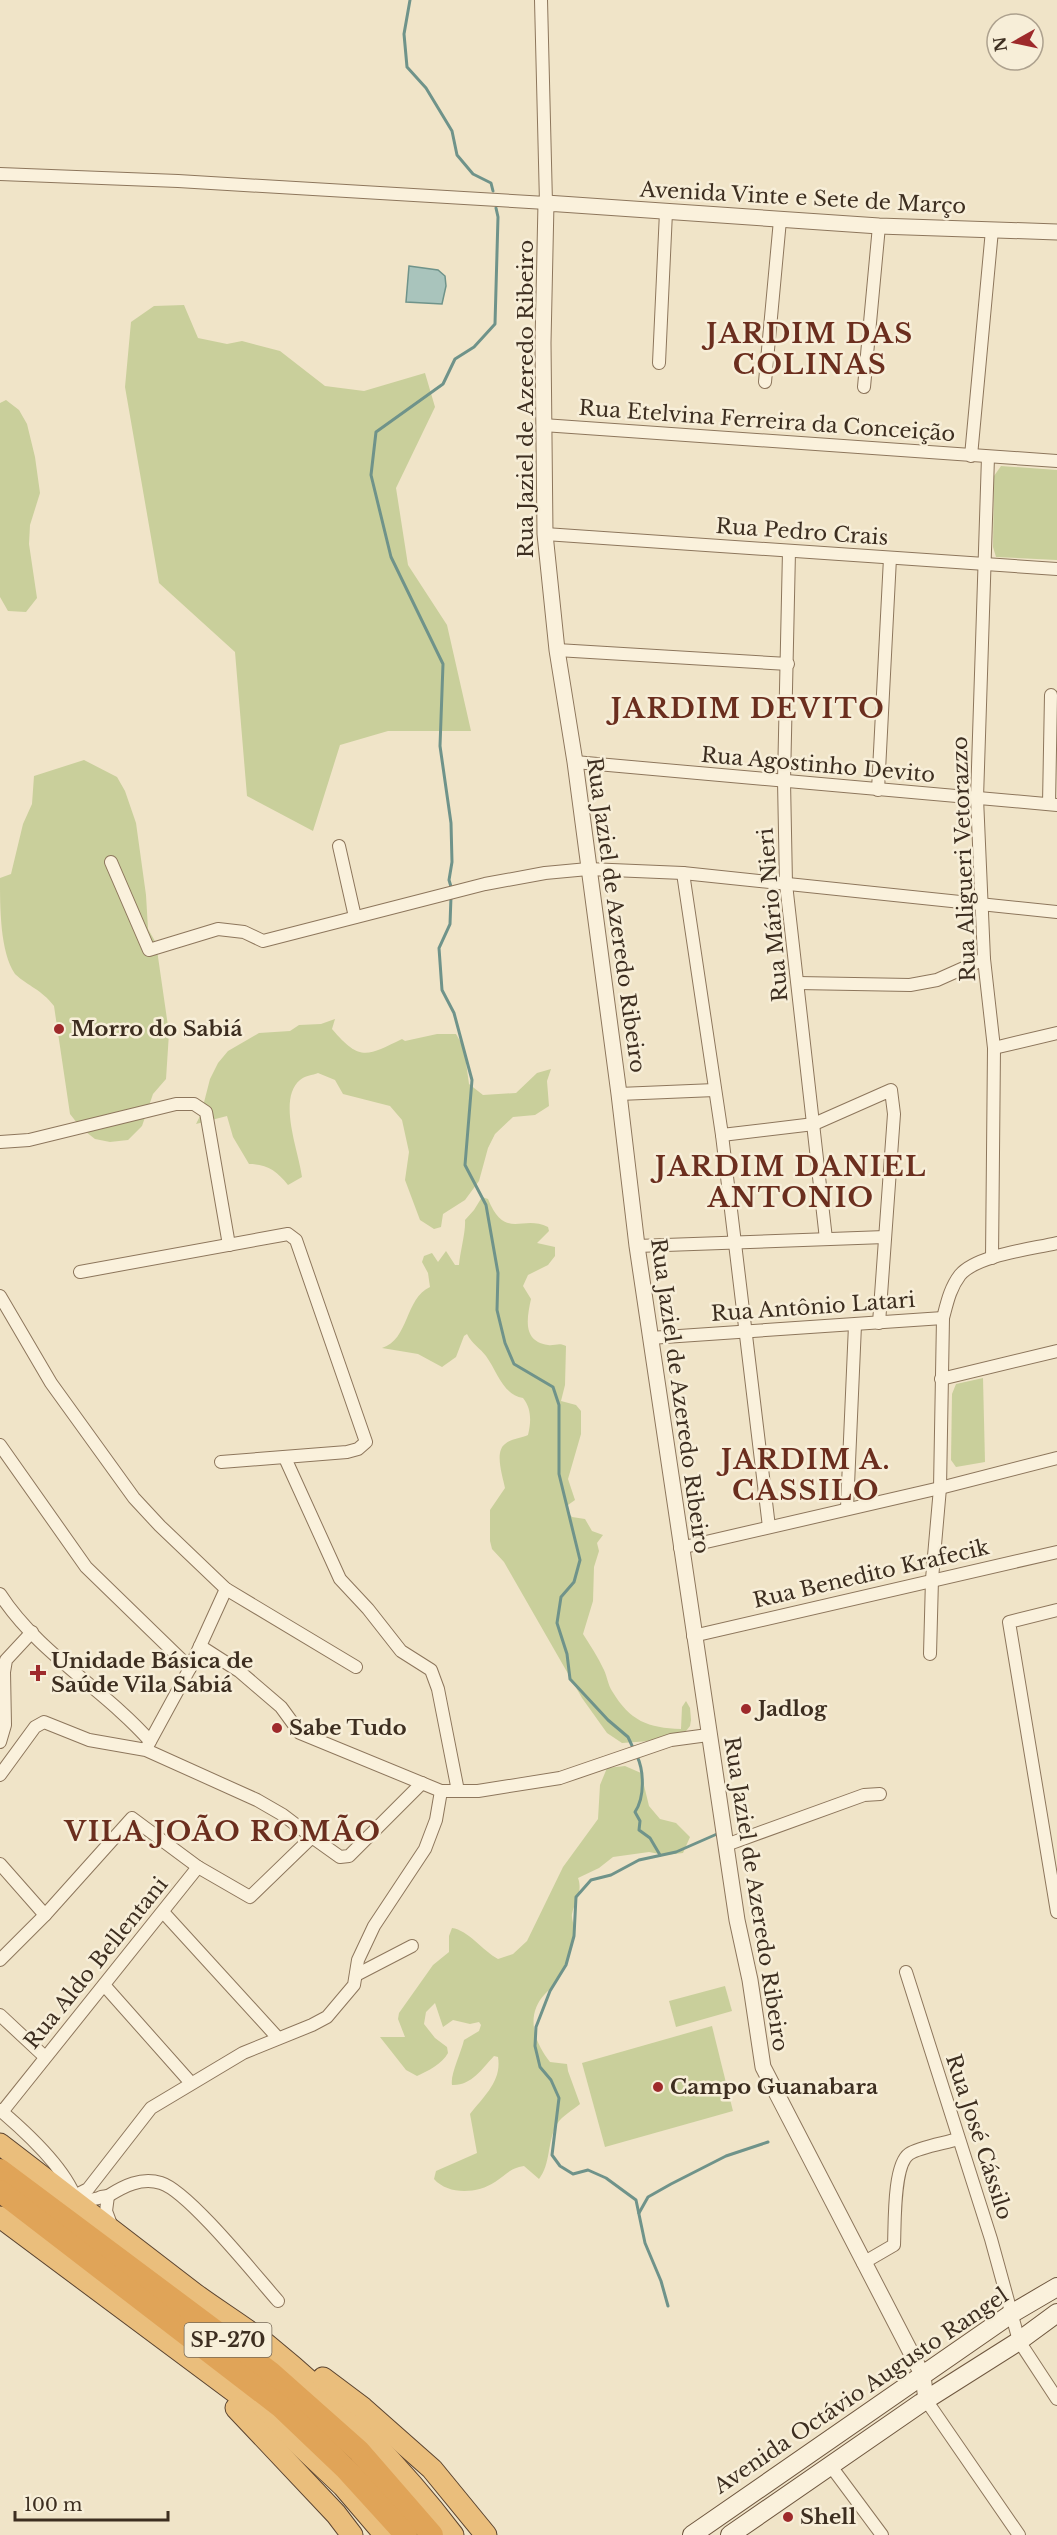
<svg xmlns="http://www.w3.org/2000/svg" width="1057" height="2535" font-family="'Libre Baskerville',serif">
<rect width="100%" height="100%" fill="#f0e4c8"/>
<g fill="#c9cf9b">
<path d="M184,305L198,338L227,344L242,341L280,351L325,386L364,391L425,373L435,407L396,488L408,565L447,625L471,731H388L340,745L313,831L247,796L235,652L159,583L125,387L131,322L154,306Z"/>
<path d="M6,400L19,410L27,424L35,457L40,493L30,525L29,544L37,598L26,612L8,611L0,597V403Z"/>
<path d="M1001,466L1057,470V560L996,557L993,547L994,476Z"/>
<path d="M84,760L117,777L125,791L136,823L146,895L148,929L156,943L169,1033L166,1079L153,1094L142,1126L128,1140L110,1142L95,1139L81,1128L70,1114L54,1006C41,989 29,987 15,974C0,952 0,907 0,878L11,874L23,824L32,804L34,776Z"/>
<path d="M335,1019L332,1029C360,1062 367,1056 402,1039L405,1041L437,1034H456L464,1048L469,1084L483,1095L516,1093L537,1073L551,1069L547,1081L549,1106L535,1115L513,1117L495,1134L488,1148L479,1181L465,1200L443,1214L441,1227L434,1229L420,1220L405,1180L409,1152L402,1120L390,1106L343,1094L335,1080L318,1073C313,1075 304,1076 300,1080C277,1099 299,1152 302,1177L288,1185C277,1171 267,1164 249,1164L233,1137L227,1116L196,1124L201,1114L210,1079L218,1063L228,1051L259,1033L290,1031L299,1025L321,1024Z"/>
<path d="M482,1197L488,1199C505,1241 522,1214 548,1227L549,1231L537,1243L555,1247V1256L548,1265L528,1275L523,1286L531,1299C527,1318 522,1341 548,1345C555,1346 559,1342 566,1346L565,1385L561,1401L576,1405L581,1411V1434L568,1479L575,1500L568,1505V1512L572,1517L585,1519L592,1531L603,1535L597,1543L599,1551L594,1567L593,1601L583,1634C590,1645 598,1657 604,1670C607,1676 608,1685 612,1691C630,1721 648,1728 681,1729L682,1707L686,1701L690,1708L691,1720L690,1726L686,1731L650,1741L622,1743L607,1733L582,1698L504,1562L492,1549L490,1541V1510L505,1488C503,1477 494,1452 505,1444C510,1439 521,1438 528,1435C531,1423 532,1409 523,1398C503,1395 497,1371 486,1356C480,1348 472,1344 467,1334L464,1336L456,1357L442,1367L418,1354L382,1348C409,1340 405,1298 430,1287L428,1273L422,1262L424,1256L432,1253L438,1262L446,1251L455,1265H459C460,1252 466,1231 465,1220L474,1210Z"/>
<path d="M983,1378L985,1462L956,1467L951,1460L952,1394L956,1384Z"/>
<path d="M625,1766L641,1773L649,1806L660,1819L676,1823L690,1837L683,1853L665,1855L649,1852L613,1857L599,1868L578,1878C583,1892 575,1900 572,1914C571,1919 575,1926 574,1932C574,1944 568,1958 564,1968C559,1981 554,1985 545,1994C525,2015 534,2042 550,2062L567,2064L568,2071L580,2104C573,2110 562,2116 557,2124C547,2141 551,2164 539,2179L524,2166C510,2168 506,2175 495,2182C477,2194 448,2195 434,2179L436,2171L477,2153L470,2114C484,2096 502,2081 498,2057L494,2056C482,2069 471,2086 452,2085C450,2075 461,2053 464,2040L479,2031L481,2025L479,2022L470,2024L453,2020L443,2027L435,2003L426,2012L424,2024L435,2038L447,2047L448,2053C442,2064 428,2071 417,2076L406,2070L380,2037H405L398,2019L399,2013L433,1965L449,1952V1936L452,1928C468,1930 483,1951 498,1959L513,1954L527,1941L563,1867L598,1819L600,1785L607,1768Z"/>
<path d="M725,1986L732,2011L676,2027L669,2001Z"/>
<path d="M712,2026L733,2111L605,2147L582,2063Z"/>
</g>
<path fill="#a9c4bc" stroke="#6f938a" stroke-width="1.5" d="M409,266L438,270L445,276L446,286L442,304L406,302Z"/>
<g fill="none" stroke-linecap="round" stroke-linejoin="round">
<g stroke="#6f938a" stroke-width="3">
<path d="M410,0L404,34L407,67L426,88L452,131L457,155L473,174L491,183L493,191"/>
<path d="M452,890L449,880L452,862L451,823L440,746L443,664L391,557L371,475L376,432L443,384L455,359L474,347L495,324L498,217L496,208"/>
<path d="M451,897L450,924L439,948L442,990L454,1013L472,1080L465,1165L486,1205L498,1273L497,1310L505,1343L514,1364L553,1387L559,1405V1474L580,1560L574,1582L561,1597L557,1623L567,1654L570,1679L608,1720L628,1737L634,1750"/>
<path d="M637,1756C644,1771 645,1797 635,1812L640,1821L639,1830L650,1838L660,1855"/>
<path d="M639,2213L648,2197L671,2184L726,2156L768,2142"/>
<path d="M668,2306L661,2281L645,2243L636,2200L606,2178L588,2170L573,2174L560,2166L552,2155L559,2098L551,2080L540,2067L535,2046L536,2027L550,1991L566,1965L574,1936L576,1897L591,1880L611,1875L639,1860L676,1852L717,1834"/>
</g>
<defs>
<g id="minor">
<path d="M0,174L178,181L546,203L541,0"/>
<path d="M659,363L666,212"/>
<path d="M765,382L780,220"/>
<path d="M864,387L879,226"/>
<path d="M543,425L1057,461"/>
<path d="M971,456L992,230"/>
<path d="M988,457L977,798L984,959L994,1048L992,1258"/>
<path d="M545,534L1057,569"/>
<path d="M789,551L784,781L786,884L826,1239"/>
<path d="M557,650L788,664"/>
<path d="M575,762L1057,805"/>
<path d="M878,790L890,558"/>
<path d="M1049,804L1051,695"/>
<path d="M339,846L355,917"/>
<path d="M111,862L149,950L218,929L244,932L263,941L485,884L545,873L588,869L683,873L1057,912"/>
<path d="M683,873L722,1135L769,1527"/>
<path d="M798,983L910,985L937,980L984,959"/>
<path d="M994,1048L1057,1033"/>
<path d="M619,1094L715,1090"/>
<path d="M722,1135L814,1124L891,1090L894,1114L879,1323"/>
<path d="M0,1142L29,1140L176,1104H194L206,1112L229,1245"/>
<path d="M637,1246L885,1237"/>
<path d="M80,1272L288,1234L296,1240L366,1442L358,1449L347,1452L221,1462"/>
<path d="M0,1296L51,1383L134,1498L160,1526L226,1589L356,1667"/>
<path d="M650,1338L943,1318"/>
<path d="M941,1379L1057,1351"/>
<path d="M0,1445L86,1567L190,1668"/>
<path d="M285,1458L340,1579L368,1609L401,1651L431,1670L438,1689L458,1791"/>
<path d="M847,1508L855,1325"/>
<path d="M680,1548L940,1488L1057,1458"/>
<path d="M0,1594C38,1653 104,1689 150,1741"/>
<path d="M1057,1610L1009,1622L1057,1912"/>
<path d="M693,1636L1057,1552"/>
<path d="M200,1646L239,1671L281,1707L300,1733L441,1791H478L560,1778L671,1740L708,1735"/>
<path d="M930,1654L932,1579L940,1488L943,1318C947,1303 950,1288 960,1275C977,1255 1032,1249 1057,1243"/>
<path d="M0,1742L5,1725L4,1672L6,1660L32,1632"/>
<path d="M147,1747L190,1668L226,1589"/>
<path d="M0,1775L35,1727L44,1722L89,1740L146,1750L257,1800L283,1815L312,1837"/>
<path d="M726,1845L864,1795L880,1794"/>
<path d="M0,1864L45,1915"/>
<path d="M163,1912L278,2038"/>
<path d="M0,1960L45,1915L132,1818L198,1867L250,1897L312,1837L340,1857L349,1856L422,1783"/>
<path d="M906,1972L991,2239L1019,2341L1057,2399"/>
<path d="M358,1974L412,1946"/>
<path d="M104,1985L191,2083"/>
<path d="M0,2015L45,2057"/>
<path d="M0,2110C26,2132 68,2170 77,2203L99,2198"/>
<path d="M2,2112L198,1867"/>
<path d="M67,2195L78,2194L88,2189L151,2108L243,2053L312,2025L327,2017L354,1985L358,1960L374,1926L425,1849L436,1820L441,1791"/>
<path d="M108,2196C124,2186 141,2177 161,2183C188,2191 256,2276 278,2301"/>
<path d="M101,2197L108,2196L106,2211L112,2227"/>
<path d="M863,2263L894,2245C895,2225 893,2165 909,2154C919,2147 946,2143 958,2139"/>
<path d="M926,2400L1019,2535"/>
<path d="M830,2465L882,2535"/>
</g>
<path id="tertiary" d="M926,2400L923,2376L763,2067L750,1980L737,1920L637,1246L619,1094L575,762L557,650L545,534L543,343L546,203L879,226L1057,232"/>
<g id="secondary">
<path d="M692,2535L1011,2314L1057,2287"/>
<path d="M730,2535L921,2403L1019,2341L1057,2313"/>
</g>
<g id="trunk">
<path d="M0,2144C65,2194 130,2244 195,2294C218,2311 243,2326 266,2344C335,2400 399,2464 453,2535"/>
<path d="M0,2217L239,2395L292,2438L343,2486L385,2535"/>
<path d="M323,2378L363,2408L432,2469L486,2535"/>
<path d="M236,2408L336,2514L352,2535"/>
</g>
<g id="motorway">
<path d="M0,2170L270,2372L359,2451L432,2535"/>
<path d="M0,2191L281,2407L346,2469L406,2535"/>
</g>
</defs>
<use href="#minor" stroke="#8d765c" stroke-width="14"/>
<use href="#tertiary" stroke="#8d765c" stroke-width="17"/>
<use href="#secondary" stroke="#6f573f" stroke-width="20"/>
<use href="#trunk" stroke="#5b4430" stroke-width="23"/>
<use href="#motorway" stroke="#5b4430" stroke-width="25"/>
<use href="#minor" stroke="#faf1dc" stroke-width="12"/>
<use href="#tertiary" stroke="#faf1dc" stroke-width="15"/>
<use href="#secondary" stroke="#faf1dc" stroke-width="18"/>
<use href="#trunk" stroke="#eabe7c" stroke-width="21"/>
<use href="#motorway" stroke="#e0a458" stroke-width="22"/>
</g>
<g fill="#9e2a2b" stroke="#f7eed8" stroke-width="2">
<circle cx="59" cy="1029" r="6"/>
<path d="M35 1664h6v6h6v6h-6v6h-6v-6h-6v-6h6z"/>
<circle cx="746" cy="1709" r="6"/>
<circle cx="277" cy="1728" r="6"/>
<circle cx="658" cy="2087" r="6"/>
<circle cx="788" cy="2517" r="6"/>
</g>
<g text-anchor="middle" stroke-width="5" stroke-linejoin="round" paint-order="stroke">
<rect fill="#f7eed8" stroke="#756857" stroke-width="1.5" x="184.5" y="2323" width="87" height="34" rx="4.5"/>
<g font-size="20" font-weight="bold" fill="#3d2e20">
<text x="228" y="2347">SP-270</text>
</g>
<g font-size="21" fill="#3d2e20" stroke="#f7eed8">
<text transform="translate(803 198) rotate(3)" y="7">Avenida Vinte e Sete de Março</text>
<text transform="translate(526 399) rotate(-90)" y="7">Rua Jaziel de Azeredo Ribeiro</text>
<text transform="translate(767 421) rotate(4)" y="7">Rua Etelvina Ferreira da Conceição</text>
<text transform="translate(802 532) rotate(4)" y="7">Rua Pedro Crais</text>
<text transform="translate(818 765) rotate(5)" y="7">Rua Agostinho Devito</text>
<text transform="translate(964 859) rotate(-92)" y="7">Rua Aligueri Vetorazzo</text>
<text transform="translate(616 915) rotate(82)" y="7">Rua Jaziel de Azeredo Ribeiro</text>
<text transform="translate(773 915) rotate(-95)" y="7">Rua Mário Nieri</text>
<text transform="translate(813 1307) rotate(-4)" y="7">Rua Antônio Latari</text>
<text transform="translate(680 1396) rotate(82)" y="7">Rua Jaziel de Azeredo Ribeiro</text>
<text transform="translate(871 1574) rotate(-13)" y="7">Rua Benedito Krafecik</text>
<text transform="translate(756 1894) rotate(81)" y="7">Rua Jaziel de Azeredo Ribeiro</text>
<text transform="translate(96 1963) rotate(-51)" y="7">Rua Aldo Bellentani</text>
<text transform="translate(979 2137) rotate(72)" y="7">Rua José Cássilo</text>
<text transform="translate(861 2391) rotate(-34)" y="7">Avenida Octávio Augusto Rangel</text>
</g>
<g font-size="21" font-weight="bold" fill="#3d2e20" stroke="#f7eed8" text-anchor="start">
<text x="71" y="1036">Morro do Sabiá</text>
<text x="51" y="1668">Unidade Básica de<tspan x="51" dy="24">Saúde Vila Sabiá</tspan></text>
<text x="758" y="1716">Jadlog</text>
<text x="289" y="1735">Sabe Tudo</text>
<text x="670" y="2094">Campo Guanabara</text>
<text x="800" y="2524">Shell</text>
</g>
<g font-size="27" font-weight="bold" letter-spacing="1.5" fill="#6b2e1e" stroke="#f7eed8">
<text x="810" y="343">JARDIM DAS<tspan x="810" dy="31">COLINAS</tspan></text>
<text x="748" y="718">JARDIM DEVITO</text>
<text x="791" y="1176">JARDIM DANIEL<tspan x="791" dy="31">ANTONIO</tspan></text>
<text x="806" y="1469">JARDIM A.<tspan x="806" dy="31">CASSILO</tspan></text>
<text x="223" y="1841">VILA JOÃO ROMÃO</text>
</g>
</g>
<g transform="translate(1015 42) rotate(261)"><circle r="28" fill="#f7eed8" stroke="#ada18e" stroke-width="1.5"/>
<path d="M0-4.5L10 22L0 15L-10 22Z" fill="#9e2a2b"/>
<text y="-9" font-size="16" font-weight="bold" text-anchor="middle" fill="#3d2e20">N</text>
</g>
<path d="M15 2511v9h153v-9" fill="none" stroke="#3d2e20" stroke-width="3"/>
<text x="24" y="2511" font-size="18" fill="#3d2e20" stroke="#f7eed8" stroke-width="4.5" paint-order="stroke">100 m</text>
</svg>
